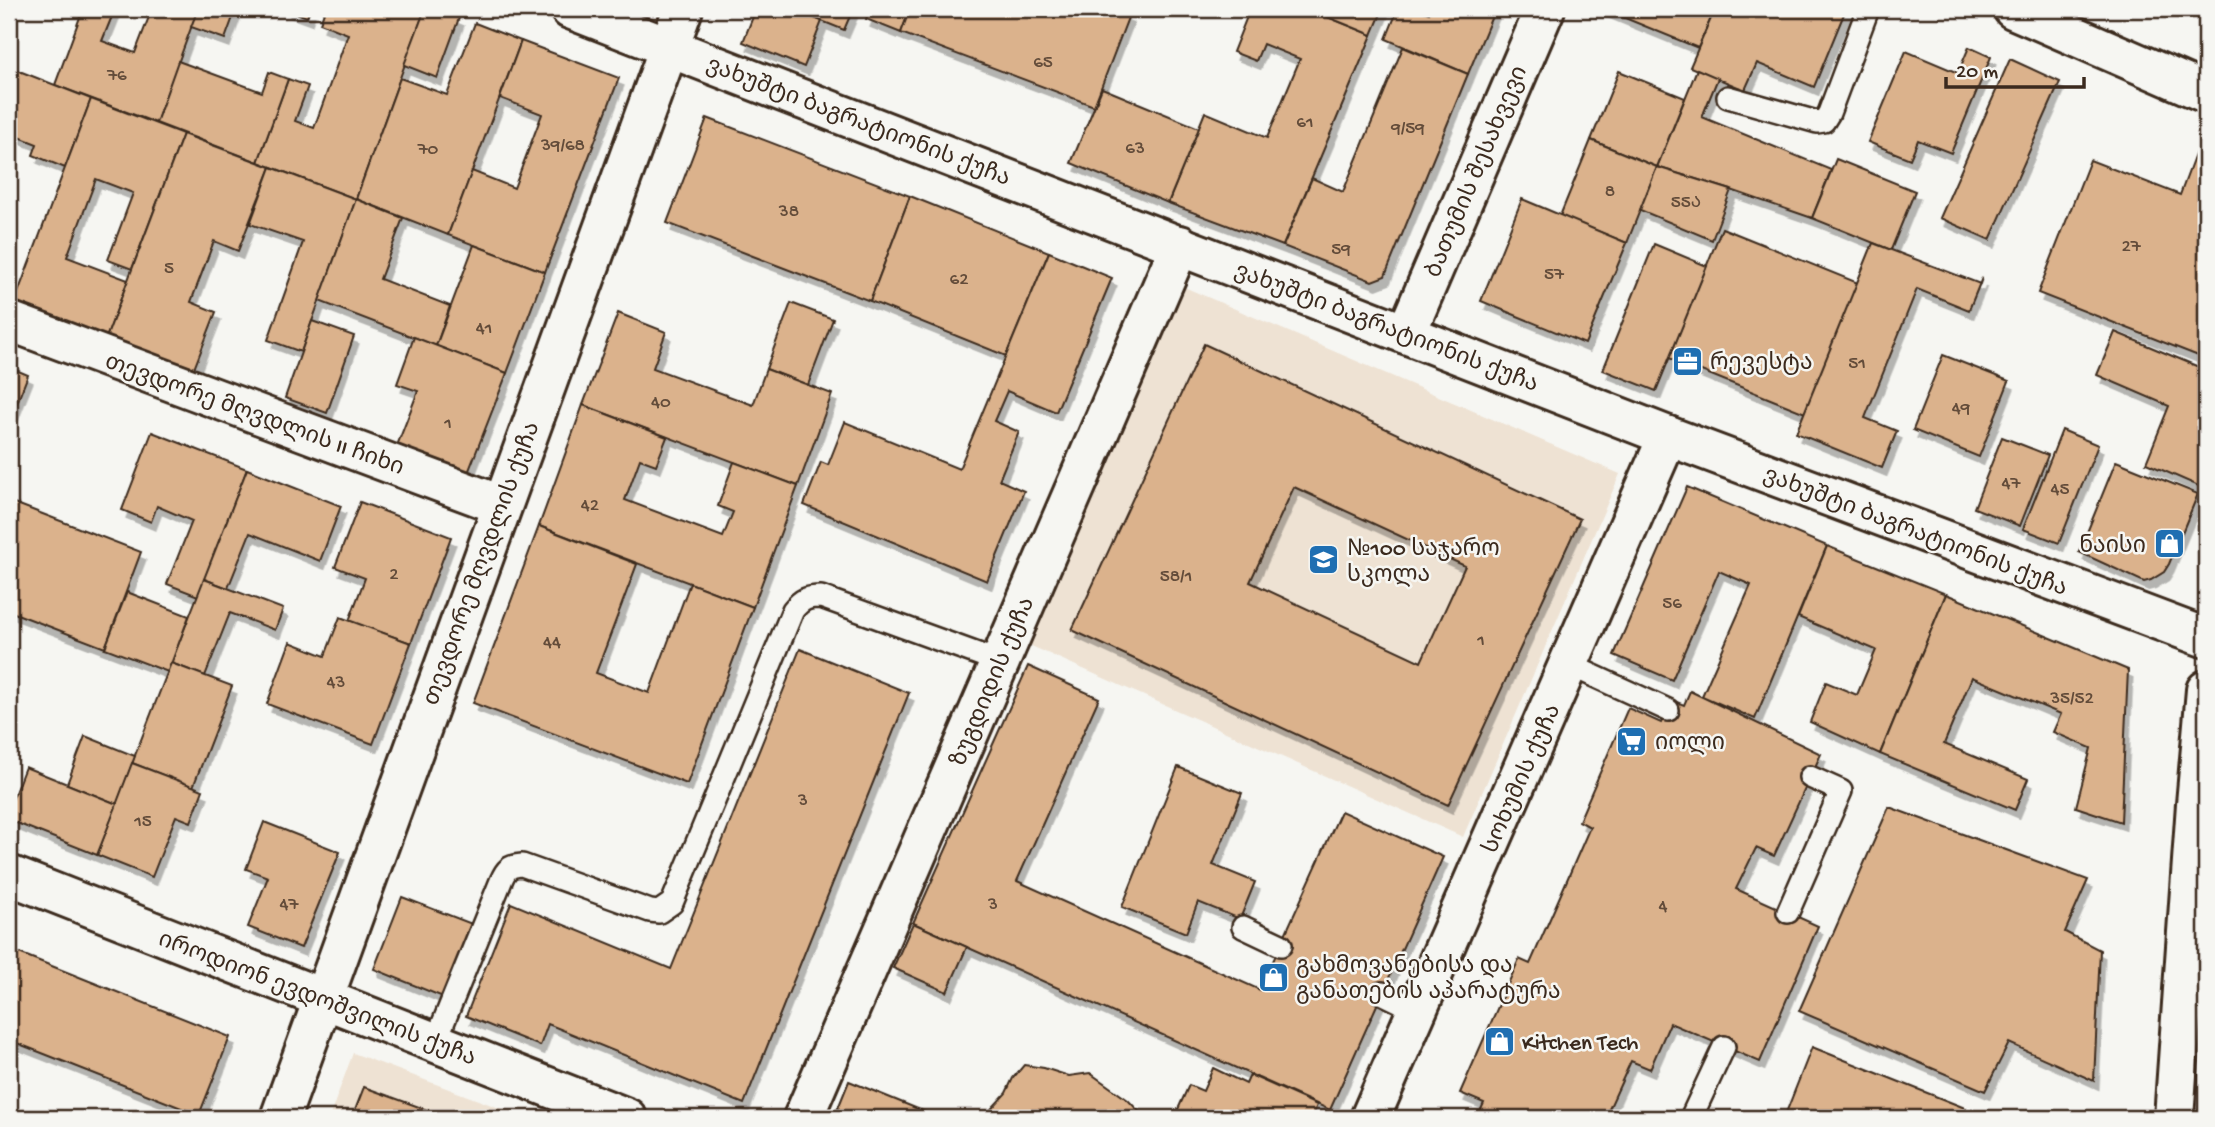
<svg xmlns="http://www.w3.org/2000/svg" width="2215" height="1127" font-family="'Gochi Hand','Noto Sans Georgian',sans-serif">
<defs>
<filter id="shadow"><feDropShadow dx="4.5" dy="8" stdDeviation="0" flood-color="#0004"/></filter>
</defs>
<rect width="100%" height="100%" fill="#f6f6f2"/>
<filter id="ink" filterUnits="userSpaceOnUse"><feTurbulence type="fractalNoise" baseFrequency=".0143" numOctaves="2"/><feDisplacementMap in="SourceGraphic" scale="14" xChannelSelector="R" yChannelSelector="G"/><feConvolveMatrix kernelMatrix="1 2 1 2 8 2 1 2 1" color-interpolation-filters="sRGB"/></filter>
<g filter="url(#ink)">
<g fill="#eee2d3">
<path d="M1184,287L1620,474L1463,837L1029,645Z"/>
<path d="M353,1053L526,1118H329Z"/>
</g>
<g fill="#dbb28c" stroke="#3b2a1e" stroke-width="2" fill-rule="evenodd" filter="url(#shadow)">
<path d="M83,9H115L102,41L135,53L152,9H198L156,123L55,85Z"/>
<path d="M198,9H236L225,39L191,27Z"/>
<path d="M285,9H310L307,17Z"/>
<path d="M325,9H425L356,199L258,162L288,79L308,86L295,121L314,128L348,34L320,23Z"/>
<path d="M425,9H436L459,18L437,78L404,65Z"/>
<path d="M756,9H792L822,21L804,67L743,42Z"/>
<path d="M792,9H853L844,30Z"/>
<path d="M870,9H910L901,33L866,19Z"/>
<path d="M910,9H1113L1129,15L1094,106L901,33Z"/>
<path d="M1250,9H1308L1372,35L1283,246L1168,203L1205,112L1267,138L1300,59L1263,44L1256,61L1233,52Z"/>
<path d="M1308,9H1383L1372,35Z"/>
<path d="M1398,9H1418L1429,13L1431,9H1495L1468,74L1386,39Z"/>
<path d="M1603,9H1715L1698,48Z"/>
<path d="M1715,9H1846L1814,87L1757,63L1745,90L1690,67Z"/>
<path d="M475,23L521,41L448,235L356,199L400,78L447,95Z"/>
<path d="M521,41L619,78L545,272L448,235L472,171L514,188L542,114L500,98Z"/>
<path d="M1403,47L1468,74L1385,276L1372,281L1283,246L1312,178L1343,192Z"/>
<path d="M1969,47L1991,57L1951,153L1918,140L1910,159L1868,142L1906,51L1958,73Z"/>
<path d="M2010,59L2060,82L1990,240L1940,218Z"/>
<path d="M178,61L262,92L269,72L288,79L258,162L156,123Z"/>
<path d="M9,67L91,99L65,168L33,155L37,144L9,133Z"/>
<path d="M1697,69L1718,78L1702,117L1831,170L1812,218L1731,190L1657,167Z"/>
<path d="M1619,71L1685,98L1657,167L1591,140Z"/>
<path d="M1102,88L1199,128L1168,203L1071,163Z"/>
<path d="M91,99L183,134L132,269L108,260L133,193L96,179L67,257L128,280L105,341L13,306Z"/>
<path d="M707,118L910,196L870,301L667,223Z"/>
<path d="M183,134L271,167L238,251L214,241L191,302L216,312L192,374L105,341Z"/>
<path d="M1591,140L1657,167L1627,243L1560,216Z"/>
<path d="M2199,144L2206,147V359L2038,293L2090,160L2180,195Z"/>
<path d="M1836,159L1915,191L1891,250L1812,218Z"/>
<path d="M271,167L356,199L301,352L268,340L303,242L250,224Z"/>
<path d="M1657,167L1731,190L1712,240L1640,210Z"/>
<path d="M910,196L1049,252L1006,356L870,301Z"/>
<path d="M356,199L403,218L380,279L450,306L436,346L319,301Z"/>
<path d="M1522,199L1627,243L1585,344L1481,301Z"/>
<path d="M1722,228L1858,283L1805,413L1669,358Z"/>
<path d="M1873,243L1980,284L1982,278L1969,310L1917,289L1865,418L1897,431L1882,468L1796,433Z"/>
<path d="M1654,244L1707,266L1656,391L1603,370Z"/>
<path d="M474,245L545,272L507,373L436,346Z"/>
<path d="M1049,252L1112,278L1056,412L1007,391L994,421L1019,432L999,480L1024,491L987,581L804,505L821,462L828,465L845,422L959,469Z"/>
<path d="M791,303L833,319L808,385L766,369Z"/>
<path d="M618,313L666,332L653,368L753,405L766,369L832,394L798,486L583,405Z"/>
<path d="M312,321L354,336L327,413L285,398Z"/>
<path d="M2115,332L2206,370V480L2203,488L2146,463L2169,406L2097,375Z"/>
<path d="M414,337L507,373L466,478L395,451L418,391L397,384Z"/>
<path d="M1204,344L1580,519L1448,805L1072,630ZM1294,487L1465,566L1421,662L1250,582Z"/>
<path d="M1943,355L2009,381L1979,457L1913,430Z"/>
<path d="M9,367L28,375L9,423Z"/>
<path d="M583,405L667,437L656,465L640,459L625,500L723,537L733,512L718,506L734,462L798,486L753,607L539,526Z"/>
<path d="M2062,430L2098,445L2059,543L2023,529Z"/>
<path d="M152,432L247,469L198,596L167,584L192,521L157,506L151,522L122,510Z"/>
<path d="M2002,437L2048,455L2020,526L1974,508Z"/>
<path d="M2116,461L2198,494L2169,564L2164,572L2151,580L2144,582L2079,552Z"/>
<path d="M247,469L341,506L320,561L250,533L228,588L204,579Z"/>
<path d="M1687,487L1827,546L1755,719L1702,696L1751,585L1719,571L1672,680L1614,655Z"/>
<path d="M9,501L141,552L105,648L9,611Z"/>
<path d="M360,502L451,537L411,643L349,621L365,578L335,567Z"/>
<path d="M539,526L637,564L596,673L649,693L690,583L753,607L687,784L473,703Z"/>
<path d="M1827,546L1946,594L1880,754L1810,722L1826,682L1857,695L1876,650L1798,617Z"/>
<path d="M204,579L283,609L275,630L230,613L205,676L171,663Z"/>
<path d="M127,592L189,616L168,672L105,648Z"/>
<path d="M1946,594L2128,670L2121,822L2076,807L2091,748L2053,732L2061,714L1972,677L1944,744L2028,779L2015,810L1880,754Z"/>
<path d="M340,617L411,643L373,744L267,704L290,642L325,656Z"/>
<path d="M800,649L909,693L744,1104L548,1024L540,1046L466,1016L511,903L671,969Z"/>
<path d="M171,663L232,686L193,787L132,763Z"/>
<path d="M1028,666L1099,698L1017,881L1260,990L1341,811L1443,857L1330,1110L913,923Z"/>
<path d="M1690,691L1821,754L1774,856L1756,848L1736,889L1818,926L1760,1062L1670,1023L1650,1069L1631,1061L1605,1118H1482L1478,1116L1484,1103L1460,1093L1519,959L1530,964L1560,896L1590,827L1579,821L1628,708L1661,723L1672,700L1684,705Z"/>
<path d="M85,736L135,756L117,804L67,784Z"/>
<path d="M132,763L203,790L191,822L176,816L152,877L97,855Z"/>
<path d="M25,767L117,804L97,855L9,820V808Z"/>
<path d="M1178,767L1242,793L1213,865L1255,882L1240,919L1198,902L1186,933L1122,907Z"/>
<path d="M1889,807L2088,880L2065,932L2100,950L2094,1081L2009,1043L1985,1091L1799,1011Z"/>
<path d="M264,822L340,852L301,948L248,927L268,877L246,869Z"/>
<path d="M402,897L472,924L443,997L374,969Z"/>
<path d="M913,923L967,947L947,992L893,968Z"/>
<path d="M9,949L230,1037L199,1115L9,1040Z"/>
<path d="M1812,1047L1990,1118H1784Z"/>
<path d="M1024,1065L1044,1068L1069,1076L1090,1073L1128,1100L1145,1118H983L1006,1093L1013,1078Z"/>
<path d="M1213,1068L1246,1084L1250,1075L1317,1105L1312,1118H1174L1189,1085L1203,1091Z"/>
<path d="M849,1081L940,1118H834Z"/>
<path d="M364,1087L444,1116L443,1118H352Z"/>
</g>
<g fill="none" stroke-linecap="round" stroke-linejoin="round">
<defs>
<g id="service">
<path d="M1728,97L1817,122L1824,121L1829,113L1868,9"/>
<path d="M1570,665L1668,710"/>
<path d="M1788,912L1841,791L1810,777"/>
<path d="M1243,927L1281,945"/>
<path d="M1382,993L1417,1010"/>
<path d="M435,1043L501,881C506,869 509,866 522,865L650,911L659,912L672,903L793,610C802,599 807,597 821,597L1000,662"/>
<path d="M1691,1118L1724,1047"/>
</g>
<g id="minor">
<path d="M570,9L1668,436L2206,638"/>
<path d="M2013,9L2206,93"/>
<path d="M9,321L501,505"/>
<path d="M1406,334L1545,9"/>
<path d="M9,875L627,1118"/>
<path d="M280,1118L683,9"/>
<path d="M803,1118L1180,245"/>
<path d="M1370,1118L1668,436"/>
</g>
<path id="secondary" d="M2174,1118L2196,804L2206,690"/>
</defs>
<use href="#service" stroke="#3b2a1e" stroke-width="26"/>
<use href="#minor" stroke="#3b2a1e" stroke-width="44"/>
<use href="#secondary" stroke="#3b2a1e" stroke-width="44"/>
<use href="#service" stroke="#f6f6f2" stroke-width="21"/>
<use href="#minor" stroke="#f6f6f2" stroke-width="38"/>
<use href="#secondary" stroke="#f6f6f2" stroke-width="38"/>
</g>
</g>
<defs>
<symbol id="office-square" viewBox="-11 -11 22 22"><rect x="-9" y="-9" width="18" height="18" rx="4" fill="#1f6fb2" stroke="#f6f6f2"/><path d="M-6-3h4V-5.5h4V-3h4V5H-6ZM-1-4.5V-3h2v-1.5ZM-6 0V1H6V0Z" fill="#fff"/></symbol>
<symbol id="shop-square" viewBox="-11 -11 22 22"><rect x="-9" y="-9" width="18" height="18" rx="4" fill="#1f6fb2" stroke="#f6f6f2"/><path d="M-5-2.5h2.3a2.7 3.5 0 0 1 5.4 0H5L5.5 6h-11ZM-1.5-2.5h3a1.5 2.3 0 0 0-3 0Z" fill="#fff"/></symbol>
<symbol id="school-square" viewBox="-11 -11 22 22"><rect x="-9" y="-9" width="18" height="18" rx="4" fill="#1f6fb2" stroke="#f6f6f2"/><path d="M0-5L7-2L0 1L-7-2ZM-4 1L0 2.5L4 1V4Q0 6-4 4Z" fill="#fff"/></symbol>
<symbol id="supermarket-square" viewBox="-11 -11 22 22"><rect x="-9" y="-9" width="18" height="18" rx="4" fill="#1f6fb2" stroke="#f6f6f2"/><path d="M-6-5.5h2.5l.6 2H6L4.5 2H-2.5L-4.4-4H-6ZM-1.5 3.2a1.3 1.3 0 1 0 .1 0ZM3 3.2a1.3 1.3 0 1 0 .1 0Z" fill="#fff"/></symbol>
</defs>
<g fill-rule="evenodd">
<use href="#office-square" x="1670" y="344" width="35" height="35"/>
<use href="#shop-square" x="2152" y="526" width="35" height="35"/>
<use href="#school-square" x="1306" y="542" width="35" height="35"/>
<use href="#supermarket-square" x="1614" y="724" width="35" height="35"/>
<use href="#shop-square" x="1256" y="960" width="35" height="35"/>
<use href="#shop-square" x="1482" y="1024" width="35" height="35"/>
</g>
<g text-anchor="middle" stroke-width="5" stroke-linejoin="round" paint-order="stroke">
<g font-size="19" fill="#634c3a">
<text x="1043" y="67">65</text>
<text x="117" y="80">76</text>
<text x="1305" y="127">61</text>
<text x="1408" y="133">9/59</text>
<text x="563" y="150">39/68</text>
<text x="1135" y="153">63</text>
<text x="428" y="154">70</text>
<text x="1610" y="196">8</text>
<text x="1686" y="207">55ა</text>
<text x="789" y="216">38</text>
<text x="2131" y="251">27</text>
<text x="1341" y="254">59</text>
<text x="169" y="273">5</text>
<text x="1554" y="279">57</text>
<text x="959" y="284">62</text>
<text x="484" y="333">41</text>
<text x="1857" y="368">51</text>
<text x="661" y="407">40</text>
<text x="1961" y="413">49</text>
<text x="448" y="428">1</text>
<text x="2011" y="488">47</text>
<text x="2060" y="494">45</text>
<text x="590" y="510">42</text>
<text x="394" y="579">2</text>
<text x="1176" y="581">58/1</text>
<text x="1672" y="608">56</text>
<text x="1481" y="645">1</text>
<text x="552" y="647">44</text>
<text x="336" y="687">43</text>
<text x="2072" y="703">35/52</text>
<text x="803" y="805">3</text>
<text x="143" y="826">15</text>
<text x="289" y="909">47</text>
<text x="993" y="909">3</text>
<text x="1663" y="911">4</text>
</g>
<g font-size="23" fill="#3b2a1e" stroke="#f6f6f2">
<text transform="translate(859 120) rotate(21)" y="8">ვახუშტი ბაგრატიონის ქუჩა</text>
<text transform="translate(1475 171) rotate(-67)" y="8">ბათუმის შესახვევი</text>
<text transform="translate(1387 326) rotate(21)" y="8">ვახუშტი ბაგრატიონის ქუჩა</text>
<text transform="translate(255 413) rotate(20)" y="8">თევდორე მღვდლის II ჩიხი</text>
<text transform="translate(1916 530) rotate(21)" y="8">ვახუშტი ბაგრატიონის ქუჩა</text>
<text transform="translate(480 563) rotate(-70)" y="8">თევდორე მღვდლის ქუჩა</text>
<text transform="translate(991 681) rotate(-67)" y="8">ზუგდიდის ქუჩა</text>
<text transform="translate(1520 778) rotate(-66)" y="8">სოხუმის ქუჩა</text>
<text transform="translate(318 997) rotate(21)" y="8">იროდიონ ევდოშვილის ქუჩა</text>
</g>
<g font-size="23" fill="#3b2a1e" stroke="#f6f6f2" text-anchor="start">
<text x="1710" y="369">რევესტა</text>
<text x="2146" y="552" text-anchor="end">ნაისი</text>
<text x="1347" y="555">№100 საჯარო<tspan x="1347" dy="26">სკოლა</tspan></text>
<text x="1655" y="749">იოლი</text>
<text x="1296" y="972">გახმოვანებისა და<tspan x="1296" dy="26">განათების აპარატურა</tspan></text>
<text x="1522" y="1049">Kitchen Tech</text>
</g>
</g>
<rect width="2215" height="1127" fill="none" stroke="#f6f6f2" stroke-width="35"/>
<rect x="18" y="18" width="2180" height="1092" fill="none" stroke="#3b2a1e" stroke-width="2.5" filter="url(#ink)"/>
<path d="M1946 77v10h138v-10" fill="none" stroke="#3b2a1e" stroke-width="3.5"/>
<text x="1956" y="77" font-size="21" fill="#3b2a1e" stroke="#f6f6f2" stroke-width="5" paint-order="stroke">20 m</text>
</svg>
